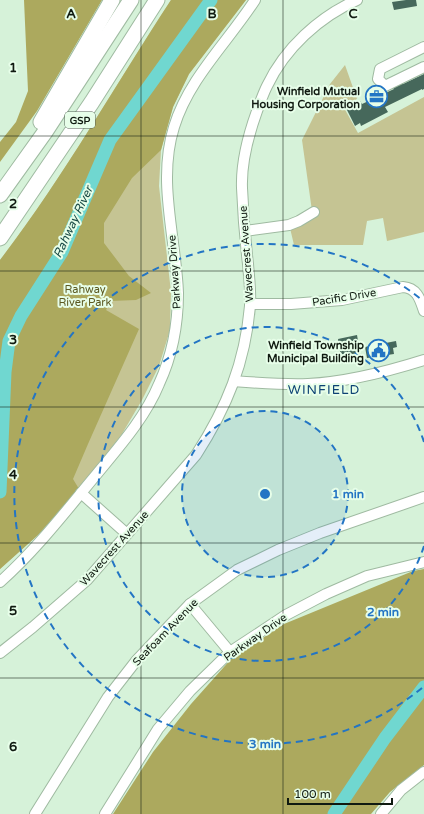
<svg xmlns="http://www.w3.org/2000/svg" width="424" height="814" font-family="'Varela Round',sans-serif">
<rect width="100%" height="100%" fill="#d6f2d9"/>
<g fill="#c5c493">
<path d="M171,0H246L189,74L173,107L161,150L159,186L171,292L170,330L159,366L142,400L122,434L84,483L38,535L0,569V260C63,178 114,87 171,0Z"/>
<path d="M345,65L357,99L343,106L358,133L424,97V232L387,241L383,218L367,221L363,245H294L290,228L313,218L302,140L330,84Z"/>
</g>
<g fill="#aca95e">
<path d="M24,0H102L37,111L0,162V142L16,122L28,91Z"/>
<path d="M171,0H246L189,74L173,107L161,150L132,178L104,223V243L129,276L151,293L136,300L111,301L106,310L139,329L88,444L73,479L79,489L38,535L0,569V260C63,178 114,87 171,0Z"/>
<path d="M424,569V765L390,792L371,814H113L153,752L191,704L231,659L284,624L413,571Z"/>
</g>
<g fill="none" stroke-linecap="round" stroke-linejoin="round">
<g stroke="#70d7d0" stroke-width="13">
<path d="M0,492L5,372L9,341L21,316L62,252L110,140L211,0"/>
<path d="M334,814L385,738L424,687"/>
</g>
</g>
<g fill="#46685b">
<path d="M406,0H416L417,6L394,10L392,2Z"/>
<path d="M424,74V89L422,90V89L385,107L388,112L361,126L360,123L355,126L346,108L360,101L362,104L373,99L372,96L378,93L379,96L394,89L393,88L403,83V84Z"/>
<path d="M357,335L361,360L342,364L338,339Z"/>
<path d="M396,341L397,347L393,348L394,354L367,358L365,347Z"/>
</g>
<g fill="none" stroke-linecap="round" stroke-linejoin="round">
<defs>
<g id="minor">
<path d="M424,47L380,69L378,79L385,86L424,67"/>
<path d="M245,231L289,225L299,221L314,212"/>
<path d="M250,304H291L342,300L403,287C417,288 420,299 424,311"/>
<path d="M234,381C259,383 283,385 308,384C348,382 386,372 424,360"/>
<path d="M81,493L127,534"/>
<path d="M0,582C36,550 66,511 96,475C119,447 145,418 159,384C172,356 178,324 178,293C176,238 157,181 174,127C189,78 228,42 255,0"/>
<path d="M190,604L230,652"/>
<path d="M0,653L33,627L87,580L196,455C227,407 245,363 250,306C251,292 249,277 248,264C245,238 243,213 242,188C241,162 248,136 257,111C260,103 263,94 267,86C285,48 319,17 357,0"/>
<path d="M35,814L108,697L136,661L190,604L237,570L278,550L320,533L424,497"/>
<path d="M105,814L158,729L190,691L230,652L286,615L326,594L367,576L424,562"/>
<path d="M381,814L401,790L424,772"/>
</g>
<g id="highway">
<path d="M41,122L112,0"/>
<path d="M0,195L45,132L131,0"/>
<path d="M0,238L92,102L157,0"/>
</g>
</defs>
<use href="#minor" stroke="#9fbaa1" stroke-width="12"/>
<use href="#highway" stroke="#9fbaa1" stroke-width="17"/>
<use href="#minor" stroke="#fff" stroke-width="10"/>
<use href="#highway" stroke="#fff" stroke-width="15"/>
</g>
<path fill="none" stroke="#101a11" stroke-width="1" stroke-opacity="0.55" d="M141,0V814M283,0V814M0,136H424M0,271H424M0,407H424M0,543H424M0,678H424"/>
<circle cx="265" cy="494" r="83" fill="#2375c4" fill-opacity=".12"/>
<g fill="none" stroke="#2375c4" stroke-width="2" stroke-dasharray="7 5">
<circle cx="265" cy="494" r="83"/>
<path d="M424 546A167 167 0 1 1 424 442"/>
<path d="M422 688A250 250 0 1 1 422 300"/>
</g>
<defs>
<symbol id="office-ring" viewBox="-11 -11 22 22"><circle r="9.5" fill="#e7fee9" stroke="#2375c4" stroke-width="1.5"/><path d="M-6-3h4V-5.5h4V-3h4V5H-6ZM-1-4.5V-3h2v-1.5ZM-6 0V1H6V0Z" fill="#2375c4"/></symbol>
<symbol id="civic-ring" viewBox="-11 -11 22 22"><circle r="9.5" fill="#e7fee9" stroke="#2375c4" stroke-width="1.5"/><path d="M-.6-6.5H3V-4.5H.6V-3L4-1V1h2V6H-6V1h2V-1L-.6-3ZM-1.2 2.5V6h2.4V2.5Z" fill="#2375c4"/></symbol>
</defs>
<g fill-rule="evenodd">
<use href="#office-ring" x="364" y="84" width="25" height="25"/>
<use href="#civic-ring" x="366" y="338" width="25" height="25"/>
</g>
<g text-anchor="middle" stroke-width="4" stroke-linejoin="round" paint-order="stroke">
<rect fill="#e7fee9" stroke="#505e52" stroke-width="1" x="65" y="112" width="30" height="16" rx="3"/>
<g font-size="10" font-weight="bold" fill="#101a11">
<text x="80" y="124">GSP</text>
</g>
<g font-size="11" font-weight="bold" fill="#101a11" stroke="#e7fee9" text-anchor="end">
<text x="360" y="95">Winfield Mutual<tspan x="360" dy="13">Housing Corporation</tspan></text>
<text x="364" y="349">Winfield Township<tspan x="364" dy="13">Municipal Building</tspan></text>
</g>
<g font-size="11" fill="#101a11" stroke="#e7fee9">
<text transform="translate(246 254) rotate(-94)" y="4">Wavecrest Avenue</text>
<text transform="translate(174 272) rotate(-94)" y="4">Parkway Drive</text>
<text transform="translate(344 297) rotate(-9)" y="4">Pacific Drive</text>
<text transform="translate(114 548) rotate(-48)" y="4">Wavecrest Avenue</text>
<text transform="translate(165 632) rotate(-46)" y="4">Seafoam Avenue</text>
<text transform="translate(255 637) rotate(-35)" y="4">Parkway Drive</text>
</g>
<g font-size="11" fill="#5c5921" stroke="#e7fee9">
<text x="85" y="293">Rahway<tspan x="85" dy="13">River Park</tspan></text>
</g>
<g font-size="12" font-style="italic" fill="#1a4a46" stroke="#e7fee9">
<text transform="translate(73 222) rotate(-65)" y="4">Rahway River</text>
</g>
<g font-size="13" letter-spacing="1" fill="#0c4173" stroke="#e7fee9">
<text x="324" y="394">WINFIELD</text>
</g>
</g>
<g font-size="13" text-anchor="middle" font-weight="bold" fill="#101a11" stroke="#e7fee9" stroke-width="4" stroke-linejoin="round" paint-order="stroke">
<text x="71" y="18">A</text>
<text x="212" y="18">B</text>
<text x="353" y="18">C</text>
<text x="13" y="72">1</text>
<text x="13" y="208">2</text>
<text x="13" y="344">3</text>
<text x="13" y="479">4</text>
<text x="13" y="615">5</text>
<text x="13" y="751">6</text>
</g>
<circle cx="265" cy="494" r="6" fill="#2375c4" stroke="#e7fee9" stroke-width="2"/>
<g font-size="12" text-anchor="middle" font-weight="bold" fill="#2375c4" stroke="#e7fee9" stroke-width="4" stroke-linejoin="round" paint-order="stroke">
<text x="348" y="498">1 min</text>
<text x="383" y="616">2 min</text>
<text x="265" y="748">3 min</text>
</g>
<path d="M288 798v6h104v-6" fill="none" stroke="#101a11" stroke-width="2"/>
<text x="294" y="798" font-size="12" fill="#101a11" stroke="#e7fee9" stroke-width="3" paint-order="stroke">100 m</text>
</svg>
